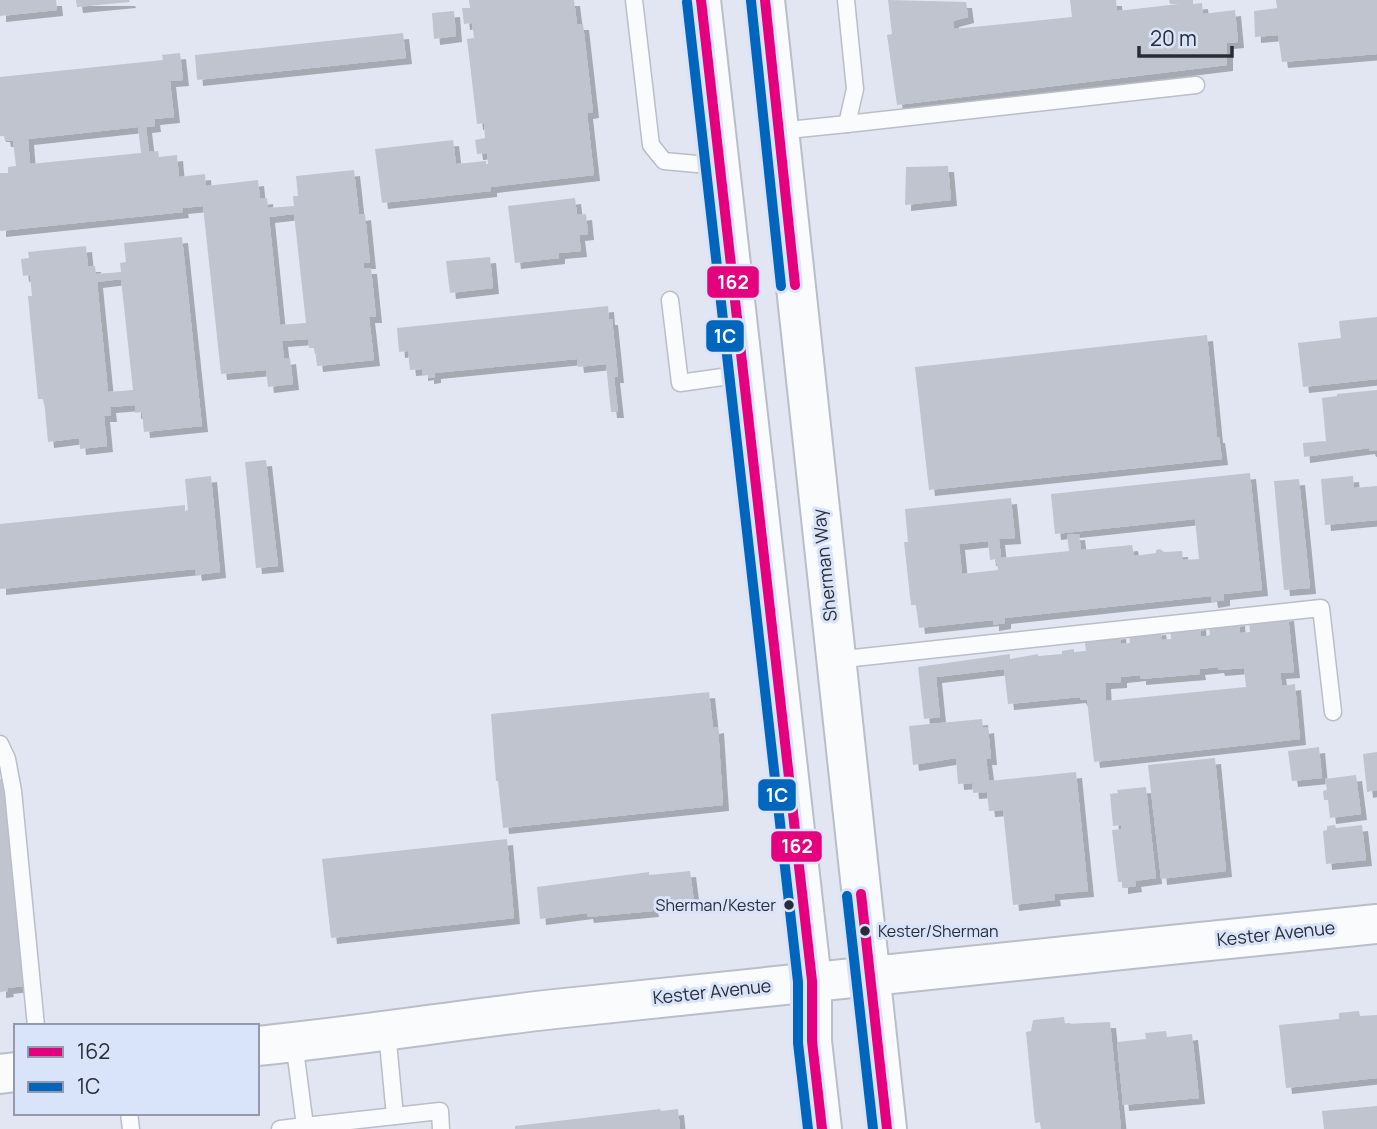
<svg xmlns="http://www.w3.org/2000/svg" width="1377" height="1129" font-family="Manrope,sans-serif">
<defs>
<filter id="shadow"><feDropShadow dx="6" dy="6" stdDeviation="0" flood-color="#0004"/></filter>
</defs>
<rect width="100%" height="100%" fill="#e1e6f2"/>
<g fill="#c0c4ce" fill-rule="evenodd" filter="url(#shadow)">
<path d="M0,0H56L57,10L0,16Z"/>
<path d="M76,0H129L130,2L77,7Z"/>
<path d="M469,0H574L577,24H583L593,112L587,113L594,175L491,187V191L382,203L375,149L453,140L456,164L486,161V164H488L487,153L477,154L475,140L485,138L484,123L477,124L467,39L474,38L472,23L464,24L462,8H470Z"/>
<path d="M888,0L966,2L968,17L953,21L954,29L1072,17L1070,0H1116L1117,11L1179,4H1170L1169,0H1193V4L1202,3L1203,14L1235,10L1238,42L1227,43V65L897,105L887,35L892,34Z"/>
<path d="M1276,0H1377V54L1282,62L1278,35L1255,37L1254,11L1277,8Z"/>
<path d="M454,11L456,36L434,39L432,13Z"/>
<path d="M403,33L406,58L197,80L195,55Z"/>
<path d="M180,53L183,80L170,81L174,117L154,119L155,126L146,127L149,152L158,151L159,157L177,155L179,177L205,174L206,186L258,180L260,199L267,198L268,208L294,206L293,196H298L296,176L354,170L359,215L365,214L370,263H364V268H371L376,317H369L374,360L317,366L315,348H309L308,339L282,341L284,359L290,358L293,384L268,387L266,370L221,374L203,206L182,208L183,212L0,231V173H8V167L16,166L13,141H5L4,136H0V77L163,60L162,55ZM138,127L141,153L30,164L28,139ZM294,214L306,323L280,325L269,217Z"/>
<path d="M948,166L951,200L905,205L906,167Z"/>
<path d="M575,198L577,215L586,214L588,234L579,235L581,251L559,253V258L515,263L508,206Z"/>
<path d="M182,237L202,426L144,432L142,412L135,413V405L110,407L111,416H104L107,446L80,449L79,438L48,442L44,399H38L28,296H32L30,275L23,276L21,259L29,258L28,252L86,246L88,266H95L96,274L121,272L120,263L126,262L124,243ZM121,279L133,390L108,392L97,282Z"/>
<path d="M490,257L493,288L450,293L446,261Z"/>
<path d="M608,306L609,319H612L618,377H614L618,412H611L606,364L578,367L577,359L435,373V377L428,378V374L422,375V369L410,370L408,351L399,352L397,328Z"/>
<path d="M1377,317V379L1303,387L1298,343L1341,338L1339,321Z"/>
<path d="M1207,335L1217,437H1219L1222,459L929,490L915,367Z"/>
<path d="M1377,390V450L1370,451L1369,448L1304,457L1303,443L1326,441L1322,398L1337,396V394Z"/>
<path d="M266,460L278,566L256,568L245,462Z"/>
<path d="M1250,473L1262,590L1224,594V600L1212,602L1211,596L1005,618V623L993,625V620L919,628L916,605H911L904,542H908L905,509L1011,498L1015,538L999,539L1001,558L1069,551L1067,535L1079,534L1081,550L1132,545L1134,556L1156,553V550L1160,549L1164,552L1182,551L1183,560L1199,559L1195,519L1055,534L1051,494ZM988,541L990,560L996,559L998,570L962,574L959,544Z"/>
<path d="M211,476L220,572L196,575L195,569L0,589V524L185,505V511L188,510L185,479Z"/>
<path d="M1353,476L1354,488L1377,486V520L1325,525L1321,479Z"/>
<path d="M1299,479L1310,588L1284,590L1274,481Z"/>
<path d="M1288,615L1294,672L1280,673L1282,686L1295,684L1300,739L1094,762L1087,700H1081L1080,697L1008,704L1004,669L936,677L940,717L924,719L918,667L1010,654V659L1038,654V656L1062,654V651L1074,649V652L1086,651L1084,637L1120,633L1121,644L1130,643L1129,632L1160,629L1162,640L1171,639L1170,628L1200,624L1201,637L1210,635L1209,624L1239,620L1240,633L1250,632L1249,619ZM1218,667L1219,670L1244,668L1246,687L1106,701L1105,683L1121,682V677L1140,675V679L1200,674L1199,669Z"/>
<path d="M709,692L713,728L718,727L723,805L503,828L498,781H496L491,714Z"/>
<path d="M982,719L983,728L988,727L991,759H986L989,781L1076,772L1088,891L1054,894L1055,900L1013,905L1003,810L989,811L987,792L973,793L972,783L958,784L956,758L913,765L909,726Z"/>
<path d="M1319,747L1322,778L1292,781L1288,751Z"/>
<path d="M1377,752V790L1367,792L1363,754Z"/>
<path d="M1215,758L1226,871L1161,879L1148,765Z"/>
<path d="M1356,775L1361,814L1330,818L1328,800H1324L1323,791L1327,790L1325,779Z"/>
<path d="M4,778L24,968H22L24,986L7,988L8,991L0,992V779Z"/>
<path d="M1146,787L1156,878L1135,881L1136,886L1122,888V882H1118L1112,830L1121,829V825L1113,826L1110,794L1118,793L1117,790Z"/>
<path d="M1335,825L1336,828L1362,825L1366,860L1326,864L1323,831L1327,830V826Z"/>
<path d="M507,839L514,918L331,938L322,859Z"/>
<path d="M690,871L694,902L652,906L653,911L588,917L587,913L540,919L537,887L649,872V875Z"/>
<path d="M1359,1011L1360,1016L1377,1015V1078L1286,1088L1279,1025L1339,1019V1013Z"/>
<path d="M1064,1017L1065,1024L1110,1022L1121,1129H1041V1122L1035,1123L1026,1032L1031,1031L1033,1020Z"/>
<path d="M1166,1031L1167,1037L1192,1034L1199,1098L1123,1105L1117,1042L1146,1039L1145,1033Z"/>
<path d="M1377,1106V1129H1324L1322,1111Z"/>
<path d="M660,1109L661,1111L678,1109L680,1129H515V1126Z"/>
</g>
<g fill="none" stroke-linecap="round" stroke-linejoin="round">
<defs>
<g id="lane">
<path d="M634,0L651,145L664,161L719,166"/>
<path d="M847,124L1196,85"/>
<path d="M778,131L847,124L855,89L846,0"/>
<path d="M670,300L680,383L743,374"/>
<path d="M835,660L1321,608L1333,712"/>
<path d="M0,744L7,759L13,791L36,1026"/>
<path d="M387,1032L395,1116"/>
<path d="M294,1042L305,1126L440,1111L441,1129"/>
<path d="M129,1113L131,1129"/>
<path d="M280,1129L305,1126"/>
</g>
<g id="secondary">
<path d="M257,1046C357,1036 456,1020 555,1009C829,979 1103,952 1377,924"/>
<path d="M0,1074L16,1072"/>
</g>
<g id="primary">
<path d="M701,0L812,981V1041L822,1129"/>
<path d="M765,0L887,1129"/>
</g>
</defs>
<use href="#lane" stroke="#b9bec7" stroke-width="19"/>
<use href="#secondary" stroke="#b9bec7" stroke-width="42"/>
<use href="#primary" stroke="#b9bec7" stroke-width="42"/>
<use href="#lane" stroke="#fafbfd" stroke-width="16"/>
<use href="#secondary" stroke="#fafbfd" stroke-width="38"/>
<use href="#primary" stroke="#fafbfd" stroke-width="38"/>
<defs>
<g id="bus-1">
<path d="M701,0L812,981V1041L822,1129"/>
<path d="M765,0L795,285"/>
<path d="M861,894L887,1129"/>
</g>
<g id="bus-2">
<path d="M751,1L781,286"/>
<path d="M687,2L798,982V1043L808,1129"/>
<path d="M847,896L873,1129"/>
</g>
</defs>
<use href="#bus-1" stroke="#d9e3fa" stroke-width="16"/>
<use href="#bus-2" stroke="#d9e3fa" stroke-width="16"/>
<use href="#bus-1" stroke="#e5007d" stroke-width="10"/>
<use href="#bus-2" stroke="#0065bd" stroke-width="10"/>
</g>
<g fill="#282c35" stroke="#d9e3fa" stroke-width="2.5">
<circle cx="789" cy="905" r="6"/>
<circle cx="865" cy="931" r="6"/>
</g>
<g text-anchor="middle" stroke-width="6" stroke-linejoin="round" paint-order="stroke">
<g font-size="16" fill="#282c35" stroke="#d9e3fa" text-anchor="end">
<text x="776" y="911">Sherman/Kester</text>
<text x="878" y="937" text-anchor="start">Kester/Sherman</text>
</g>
<g font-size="18" fill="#282c35" stroke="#d9e3fa">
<text transform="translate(825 565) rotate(-96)" y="6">Sherman Way</text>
<text transform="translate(1276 934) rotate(-6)" y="6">Kester Avenue</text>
<text transform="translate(712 992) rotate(-6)" y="6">Kester Avenue</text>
</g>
</g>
<g stroke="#d9e3fa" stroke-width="2.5">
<rect x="706" y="265" width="54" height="34" rx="7" fill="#e5007d"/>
<rect x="705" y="319" width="40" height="34" rx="7" fill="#0065bd"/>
<rect x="757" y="778" width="40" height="34" rx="7" fill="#0065bd"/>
<rect x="770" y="830" width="53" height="33" rx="7" fill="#e5007d"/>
</g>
<g font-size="19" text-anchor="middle" font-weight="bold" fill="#fff">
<text x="733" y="289">162</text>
<text x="725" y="343">1C</text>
<text x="777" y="802">1C</text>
<text x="797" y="853">162</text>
</g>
<rect x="14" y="1024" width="245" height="91" fill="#d9e3fa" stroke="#929aab" stroke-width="2"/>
<rect x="28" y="1047" width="35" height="10" fill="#e5007d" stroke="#929aab" stroke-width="2"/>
<text x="77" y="1059" font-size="21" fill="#282c35">162</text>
<rect x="28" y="1082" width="35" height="10" fill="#0065bd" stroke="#929aab" stroke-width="2"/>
<text x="77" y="1094" font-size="21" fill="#282c35">1C</text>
<path d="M1139 46v10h93v-10" fill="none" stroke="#282c35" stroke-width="3.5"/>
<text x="1150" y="46" font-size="21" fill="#282c35" stroke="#d9e3fa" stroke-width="5" paint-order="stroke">20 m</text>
</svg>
